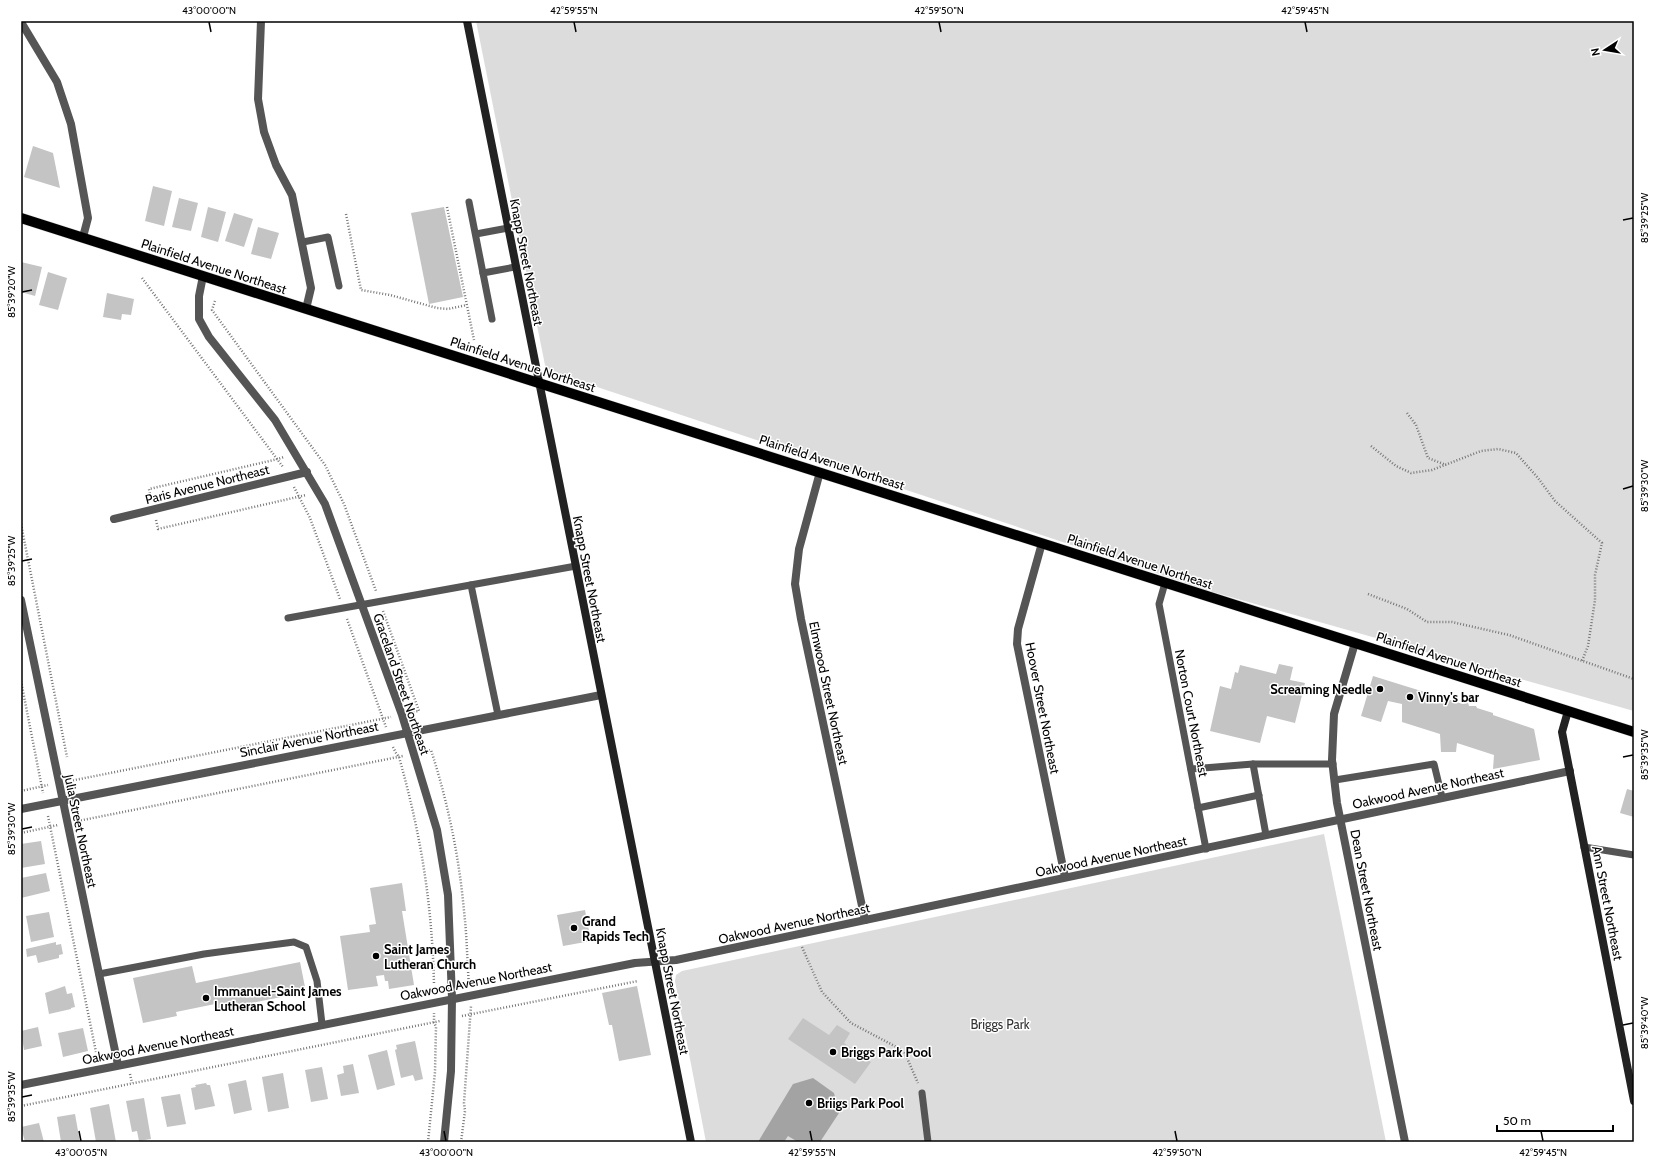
<svg xmlns="http://www.w3.org/2000/svg" width="1655" height="1163" font-family="Cabin,sans-serif">
<rect width="100%" height="100%" fill="#fff"/>
<g fill="#dcdcdc">
<path d="M476,21H1634V711L1213,592L546,370Z"/>
<path d="M1324,834L1386,1142H706L675,981L676,975L682,971Z"/>
</g>
<path fill="#a3a3a3" d="M813,1078L834,1093L839,1113L820,1142H798L788,1136L784,1142H758L793,1084Z"/>
<g fill="#c4c4c4">
<path d="M33,146L53,153L60,188L24,177Z"/>
<path d="M153,186L172,191L164,226L145,221Z"/>
<path d="M179,198L198,203L191,231L172,227Z"/>
<path d="M208,207L226,212L218,242L201,237Z"/>
<path d="M444,207L463,297L429,304L411,213Z"/>
<path d="M234,213L253,219L244,247L225,241Z"/>
<path d="M258,227L279,233L271,259L251,254Z"/>
<path d="M21,262L42,267L35,296L21,292Z"/>
<path d="M48,272L67,278L58,310L39,305Z"/>
<path d="M107,293L134,299L131,315L122,314L121,320L103,317Z"/>
<path d="M1279,664L1293,667L1290,680L1305,683L1295,723L1267,716L1260,743L1210,731L1220,686L1231,689L1235,672L1238,673L1240,665L1276,674Z"/>
<path d="M1373,676L1463,704L1468,703L1469,706H1476L1477,708L1493,713V715L1534,729L1540,760L1493,769L1494,755L1457,743L1456,752H1441L1440,734L1402,722V704L1388,701L1381,722L1361,716Z"/>
<path d="M1627,789L1634,791V817L1620,813Z"/>
<path d="M41,841L45,864L21,868V844Z"/>
<path d="M46,873L50,891L21,898V878Z"/>
<path d="M402,883L406,911H402L414,985L389,989L388,981H385L384,975L376,976L378,986L348,990L340,936L370,932L369,925L376,924L370,888Z"/>
<path d="M585,910L591,941L563,946L557,915Z"/>
<path d="M49,912L54,937L31,942L26,916Z"/>
<path d="M56,942V945L61,944L63,954L59,955V958L38,963L36,955L27,957L26,949Z"/>
<path d="M300,962L306,992L216,1010L215,1004L176,1012L177,1016L143,1023L133,978L192,966L196,983Z"/>
<path d="M65,986L67,994L72,993L75,1007L71,1008V1009L49,1014L45,993Z"/>
<path d="M637,986L651,1055L619,1061L612,1025H609L602,993Z"/>
<path d="M803,1018L829,1035L837,1025L850,1033L844,1043L871,1062L855,1084L788,1039Z"/>
<path d="M38,1027L42,1046L24,1050L21,1031Z"/>
<path d="M83,1028L88,1051L63,1057L58,1033Z"/>
<path d="M415,1041L423,1079L415,1081L413,1075L401,1078L395,1050L397,1049L396,1045Z"/>
<path d="M387,1050L395,1085L377,1090L368,1055Z"/>
<path d="M353,1064L359,1093L341,1096L337,1075L344,1073L343,1066Z"/>
<path d="M322,1067L328,1099L311,1102L305,1070Z"/>
<path d="M283,1073L289,1108L268,1112L262,1077Z"/>
<path d="M246,1080L252,1110L234,1114L228,1084Z"/>
<path d="M206,1083L207,1085H210L215,1106L195,1110L191,1088L196,1087L195,1085Z"/>
<path d="M180,1094L186,1124L167,1127L161,1097Z"/>
<path d="M144,1098L151,1139L139,1141L137,1131L132,1132L126,1101Z"/>
<path d="M109,1104L116,1142H96L90,1108Z"/>
<path d="M75,1114L80,1142H61L57,1117Z"/>
<path d="M39,1123L44,1142H25L21,1127Z"/>
</g>
<g fill="none" stroke-linecap="round" stroke-linejoin="round">
<defs>
<path id="primary" d="M21,218L1634,732"/>
</defs>
<use href="#primary" stroke="#dbdbdb" stroke-width="11"/>
<g stroke="#777" stroke-width="2.5" stroke-dasharray="1 2" stroke-linecap="butt">
<path d="M447,207L474,340"/>
<path d="M346,214L361,290L390,295L437,308L448,309L467,305"/>
<path d="M142,278L283,467"/>
<path d="M215,301L212,310L325,465L344,504L376,591"/>
<path d="M1407,413L1416,425L1428,458L1446,465"/>
<path d="M1371,446L1396,466L1411,473L1432,470L1481,451L1498,449L1516,453L1538,478L1555,501L1602,543L1595,575V600L1588,646L1582,661"/>
<path d="M294,487L310,518L340,599"/>
<path d="M151,499L149,489L278,459L284,457"/>
<path d="M156,520L158,529L306,495"/>
<path d="M21,524L67,757"/>
<path d="M1368,594L1407,609L1427,622H1452L1509,635L1634,679"/>
<path d="M383,611L419,711L412,712"/>
<path d="M347,619L386,727"/>
<path d="M21,681L43,793"/>
<path d="M393,747L396,753L399,757C421,835 432,903 434,984"/>
<path d="M423,751L431,750C448,803 459,856 464,911C467,936 467,960 469,985"/>
<path d="M70,781L391,717"/>
<path d="M21,791L48,785"/>
<path d="M48,816L96,1052"/>
<path d="M78,821L403,756"/>
<path d="M21,833L58,825"/>
<path d="M802,947L822,992L851,1023L904,1051L918,1083"/>
<path d="M462,1016L638,981"/>
<path d="M130,1074L132,1083"/>
<path d="M21,1106L440,1021"/>
<path d="M428,1142L435,1072L436,1027L434,1022V1013"/>
<path d="M461,1142L465,1111L464,1103L471,1006"/>
</g>
<g stroke="#555" stroke-width="7">
<path d="M469,202L492,319"/>
<path d="M476,234L508,228"/>
<path d="M303,242L328,237L339,286"/>
<path d="M483,273L515,267"/>
<path d="M1165,583L1159,604L1206,849"/>
<path d="M471,585L498,715"/>
<path d="M288,618L576,566"/>
<path d="M1253,764L1266,835"/>
<path d="M1191,769L1253,764H1333"/>
<path d="M1335,780L1434,764L1442,797"/>
<path d="M1198,808L1259,795"/>
<path d="M1584,847L1634,855"/>
<path d="M99,974L204,954L294,942L306,947L317,981L322,1024"/>
<path d="M922,1093L928,1142"/>
</g>
<g stroke="#555" stroke-width="8">
<path d="M261,21L258,99L264,132L276,165L292,195L311,288L306,309"/>
<path d="M21,22L57,82L71,124L88,218L83,237"/>
<path d="M203,276L199,296V319L209,337L275,420L325,504L402,715L437,830L448,895L452,998L451,1071L444,1142"/>
<path d="M820,472L799,549L795,584L801,619L865,920"/>
<path d="M114,519L307,472"/>
<path d="M1042,543L1018,629L1017,644L1065,877"/>
<path d="M21,600L118,1065"/>
<path d="M1355,643L1334,714L1332,760L1337,803L1405,1142"/>
<path d="M21,809L601,695"/>
<path d="M21,1085L635,963L676,960L1570,771"/>
</g>
<g stroke="#222" stroke-width="8">
<path d="M467,21L691,1142"/>
<path d="M1568,711L1562,732L1634,1101"/>
</g>
<use href="#primary" stroke="#000" stroke-width="10"/>
</g>
<path fill="none" stroke="#000" stroke-width="1.5" d="M209,22L211,32M574,22L576,32M939,22L941,32M1305,22L1307,32M1623,220L1633,218M22,292L32,290M1623,489L1633,486M22,561L32,559M1623,757L1633,755M22,829L32,827M1623,1025L1633,1023M22,1097L32,1095M79,1131L81,1141M444,1131L446,1141M810,1131L812,1141M1175,1131L1177,1141M1541,1131L1543,1141"/>
<g fill="#000" stroke="#fff" stroke-width="1.5">
<circle cx="1380" cy="689" r="4"/>
<circle cx="1410" cy="697" r="4"/>
<circle cx="574" cy="928" r="4"/>
<circle cx="376" cy="956" r="4"/>
<circle cx="206" cy="998" r="4"/>
<circle cx="833" cy="1052" r="4"/>
<circle cx="809" cy="1103" r="4"/>
</g>
<g text-anchor="middle" stroke-width="3" stroke-linejoin="round" paint-order="stroke">
<g font-size="13" fill="#000" stroke="#fff">
<text transform="translate(527 262) rotate(79)" y="5">Knapp Street Northeast</text>
<text transform="translate(214 266) rotate(18)" y="5">Plainfield Avenue Northeast</text>
<text transform="translate(523 364) rotate(18)" y="5">Plainfield Avenue Northeast</text>
<text transform="translate(832 462) rotate(18)" y="5">Plainfield Avenue Northeast</text>
<text transform="translate(207 484) rotate(-14)" y="5">Paris Avenue Northeast</text>
<text transform="translate(1140 561) rotate(18)" y="5">Plainfield Avenue Northeast</text>
<text transform="translate(590 579) rotate(79)" y="5">Knapp Street Northeast</text>
<text transform="translate(1449 659) rotate(18)" y="5">Plainfield Avenue Northeast</text>
<text transform="translate(402 684) rotate(71)" y="5">Graceland Street Northeast</text>
<text transform="translate(829 693) rotate(78)" y="5">Elmwood Street Northeast</text>
<text transform="translate(1043 708) rotate(79)" y="5">Hoover Street Northeast</text>
<text transform="translate(1192 713) rotate(79)" y="5">Norton Court Northeast</text>
<text transform="translate(309 739) rotate(-11)" y="5">Sinclair Avenue Northeast</text>
<text transform="translate(1428 788) rotate(-12)" y="5">Oakwood Avenue Northeast</text>
<text transform="translate(81 831) rotate(78)" y="5">Julia Street Northeast</text>
<text transform="translate(1111 856) rotate(-12)" y="5">Oakwood Avenue Northeast</text>
<text transform="translate(1367 890) rotate(79)" y="5">Dean Street Northeast</text>
<text transform="translate(1608 903) rotate(79)" y="5">Ann Street Northeast</text>
<text transform="translate(794 923) rotate(-12)" y="5">Oakwood Avenue Northeast</text>
<text transform="translate(476 981) rotate(-11)" y="5">Oakwood Avenue Northeast</text>
<text transform="translate(673 991) rotate(79)" y="5">Knapp Street Northeast</text>
<text transform="translate(158 1045) rotate(-11)" y="5">Oakwood Avenue Northeast</text>
</g>
<g font-size="13" font-weight="bold" fill="#000" stroke="#fff" text-anchor="start">
<text x="1372" y="694" text-anchor="end">Screaming Needle</text>
<text x="1418" y="702">Vinny's bar</text>
<text x="582" y="926">Grand<tspan x="582" dy="15">Rapids Tech</tspan></text>
<text x="384" y="954">Saint James<tspan x="384" dy="15">Lutheran Church</tspan></text>
<text x="214" y="996">Immanuel-Saint James<tspan x="214" dy="15">Lutheran School</tspan></text>
<text x="841" y="1057">Briggs Park Pool</text>
<text x="817" y="1108">Briigs Park Pool</text>
</g>
<g font-size="13" fill="#333" stroke="#fff">
<text x="1000" y="1029">Briggs Park</text>
</g>
</g>
<rect width="1655" height="1163" fill="none" stroke="#ffffff" stroke-width="44"/>
<g transform="translate(1605 50) rotate(258)" stroke="#ffffff" stroke-width="3" paint-order="stroke">
<path d="M0-3L7 15L0 10L-7 15Z" fill="#000000"/>
<text y="-6" font-size="11" font-weight="bold" text-anchor="middle" fill="#000000">N</text>
</g>
<path d="M1497 1125v6h116v-6" fill="none" stroke="#000000" stroke-width="2"/>
<text x="1503" y="1125" font-size="12" fill="#000000" stroke="#ffffff" stroke-width="3" paint-order="stroke">50 m</text>
<rect x="22" y="22" width="1611" height="1119" fill="none" stroke="#000" stroke-width="1.5"/>
<g font-size="10" text-anchor="middle" fill="#000">
<text x="209" y="14">43°00'00"N</text>
<text x="574" y="14">42°59'55"N</text>
<text x="939" y="14">42°59'50"N</text>
<text x="1305" y="14">42°59'45"N</text>
<text transform="translate(1644 218) rotate(-90)" y="4">85°39'25"W</text>
<text transform="translate(11 292) rotate(-90)" y="4">85°39'20"W</text>
<text transform="translate(1644 486) rotate(-90)" y="4">85°39'30"W</text>
<text transform="translate(11 561) rotate(-90)" y="4">85°39'25"W</text>
<text transform="translate(1644 755) rotate(-90)" y="4">85°39'35"W</text>
<text transform="translate(11 829) rotate(-90)" y="4">85°39'30"W</text>
<text transform="translate(1644 1023) rotate(-90)" y="4">85°39'40"W</text>
<text transform="translate(11 1097) rotate(-90)" y="4">85°39'35"W</text>
<text x="81" y="1156">43°00'05"N</text>
<text x="446" y="1156">43°00'00"N</text>
<text x="812" y="1156">42°59'55"N</text>
<text x="1177" y="1156">42°59'50"N</text>
<text x="1543" y="1156">42°59'45"N</text>
</g>
</svg>
